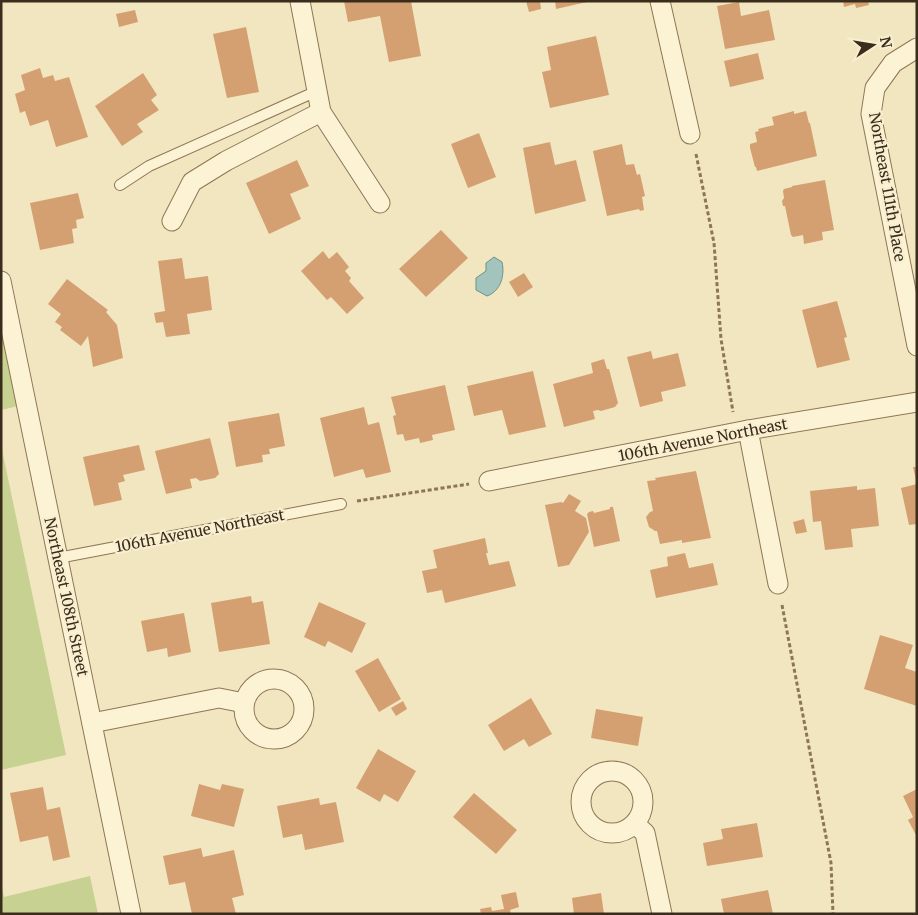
<svg xmlns="http://www.w3.org/2000/svg" width="918" height="915" font-family="Merriweather,serif">
<rect width="100%" height="100%" fill="#f2e6c0"/>
<g fill="#c6d192">
<path d="M1,327L18,406L1,410Z"/>
<path d="M1,445L66,755L1,770Z"/>
<path d="M90,876L98,914H1V883L4,897Z"/>
</g>
<path fill="#a3c4bc" stroke="#69938b" d="M494,257L502,262C505,275 501,291 487,296L476,290V278L486,271V263Z"/>
<g fill="#d4a072">
<path d="M344,1H411L421,56L389,62L380,16L348,22Z"/>
<path d="M526,1H540L541,9L529,12Z"/>
<path d="M555,1H587V2L556,9Z"/>
<path d="M843,1H868L869,5L856,8L855,4L844,7Z"/>
<path d="M739,2L741,16L769,10L775,40L725,49L717,6Z"/>
<path d="M135,10L138,22L119,27L116,14Z"/>
<path d="M246,27L259,92L227,98L213,34Z"/>
<path d="M596,36L609,95L550,108L542,72L551,70L547,47Z"/>
<path d="M758,53L764,79L730,87L724,61Z"/>
<path d="M40,68L43,78L53,75L55,81L69,77L88,137L56,147L48,120L30,126L25,111L20,113L15,94L25,90L21,75Z"/>
<path d="M143,73L157,95L151,100L159,110L137,124L143,132L122,146L95,106Z"/>
<path d="M794,111V114L806,111L809,123H810L817,156L757,171L756,167H755L750,148V144L757,142L755,132L759,131L758,129L774,125L772,117Z"/>
<path d="M479,133L496,177L468,188L451,144Z"/>
<path d="M550,142L555,165L576,160L586,201L535,214L523,148Z"/>
<path d="M622,144L626,165L634,164L637,175L640,174L645,196L642,197L644,210L640,211L639,209L607,216L593,151Z"/>
<path d="M297,160L309,186L290,194L301,219L269,234L246,183Z"/>
<path d="M825,180L834,230L822,232L823,240L804,244L803,235L793,237L791,235L785,206H783L782,201L784,198L783,191L784,189L792,187V186Z"/>
<path d="M78,193L84,218L76,220L77,228L72,229L74,243L40,250L30,203Z"/>
<path d="M441,230L468,258L426,297L399,269Z"/>
<path d="M323,251L329,259L337,252L349,267L345,271L351,278L349,281L364,298L347,314L331,297L327,300L301,271Z"/>
<path d="M182,258L185,279L208,276L212,310L187,314L190,334L166,337L163,322L156,323L154,313L165,311L158,261Z"/>
<path d="M524,273L533,287L518,297L509,282Z"/>
<path d="M67,279L108,310L106,312L117,325L123,358L93,367L88,336L81,346L60,330L62,327L55,322L61,314L48,304Z"/>
<path d="M837,301L847,337L844,338L850,360L817,368L802,310Z"/>
<path d="M651,351L653,359L678,353L686,386L661,392L663,401L640,407L627,357Z"/>
<path d="M604,359L607,369H609L618,403L615,407L601,411L598,410L593,411L595,419L564,427L553,384L593,373L591,363Z"/>
<path d="M533,371L546,427L509,435L502,410L474,416L467,386Z"/>
<path d="M445,385L455,430L432,435L433,440L420,443L419,438L405,441L403,434L397,435L393,416L396,415L391,397Z"/>
<path d="M364,407L368,425L379,422L391,472L366,478L363,469L334,477L320,418Z"/>
<path d="M279,413L285,446L269,449L270,454L262,455L263,462L236,467L228,422Z"/>
<path d="M210,438L219,474L215,478L200,481L196,478L190,479L192,488L166,494L155,451Z"/>
<path d="M139,445L145,470L123,475L125,481L118,483L122,500L94,506L83,457Z"/>
<path d="M913,467H917V480H916Z"/>
<path d="M696,471L711,538L682,543V540L660,544L657,531H655L649,527L646,517L650,512L653,511L647,481L656,480L655,478Z"/>
<path d="M917,484V524L909,525L901,488Z"/>
<path d="M857,486V490L875,488L879,526L851,529L853,547L825,550L821,521L813,522L810,491Z"/>
<path d="M569,494L581,501L575,511L586,518L589,532L569,565L558,567L545,505L561,502L563,503Z"/>
<path d="M610,507H613L620,541L594,547L587,514L589,512L593,511L594,513L610,509Z"/>
<path d="M804,519L807,532L796,534L793,522Z"/>
<path d="M485,538L488,553H486L489,565L509,561L516,586L445,603L442,590L427,593L422,571L437,568L433,550Z"/>
<path d="M685,553L689,568L713,563L718,585L656,598L650,570L668,566L667,557Z"/>
<path d="M251,596L252,603L263,601L270,644L219,652L211,603Z"/>
<path d="M319,602L366,623L352,653L328,641L325,647L304,637Z"/>
<path d="M184,613L191,652L168,657L167,648L147,652L141,621Z"/>
<path d="M880,635L913,645L905,668L917,672V706L864,689Z"/>
<path d="M378,658L401,699L379,712L355,671Z"/>
<path d="M531,698L552,734L529,747L524,739L504,751L488,725Z"/>
<path d="M403,701L407,709L396,716L391,708Z"/>
<path d="M596,709L643,717L638,746L591,738Z"/>
<path d="M378,749L416,771L398,802L384,794L380,802L356,788Z"/>
<path d="M199,784L220,790L222,784L244,789L234,827L191,816Z"/>
<path d="M43,787L47,810L60,807L70,857L53,861L48,836L20,842L10,793Z"/>
<path d="M917,789V837L908,820L913,817L903,796Z"/>
<path d="M474,793L517,830L496,854L453,817Z"/>
<path d="M319,798L320,805L336,802L344,842L305,850L302,834L283,838L277,806Z"/>
<path d="M757,823L763,857L707,866L703,843L723,839L721,829Z"/>
<path d="M201,848L203,857L234,850L244,895L232,898L236,914H192L185,882L169,885L163,856Z"/>
<path d="M768,890L773,914H724L721,899Z"/>
<path d="M516,892L519,907L510,910L511,914H481L480,909L491,907L492,911L504,909L501,895Z"/>
<path d="M601,893L604,914H574L572,898Z"/>
</g>
<g fill="none" stroke-linecap="round" stroke-linejoin="round">
<defs>
<g id="service">
<path d="M120,185L149,166L317,91"/>
<path d="M58,558L341,504"/>
</g>
<g id="minor">
<path d="M300,1L321,112L380,203"/>
<path d="M660,1L690,134"/>
<path d="M917,48L893,63L875,88L871,114L917,346"/>
<path d="M172,221L192,182L226,161L321,112"/>
<path d="M1,281L131,914"/>
<path d="M748,430L778,584"/>
<path d="M489,481L748,430L917,402"/>
<circle cx="274" cy="709" r="30"/>
<path d="M92,723L219,698L244,703"/>
<circle cx="612" cy="802" r="31"/>
<path d="M635,824L645,833L662,914"/>
</g>
</defs>
<use href="#service" stroke="#8d7656" stroke-width="12"/>
<use href="#minor" stroke="#8d7656" stroke-width="21"/>
<g stroke="#8d7656" stroke-width="3" stroke-dasharray="4 2.5" stroke-linecap="butt">
<path d="M696,154L714,243L721,339L733,412"/>
<path d="M357,501L469,484"/>
<path d="M782,605L831,863L833,914"/>
</g>
<use href="#service" stroke="#fcf2d4" stroke-width="10"/>
<use href="#minor" stroke="#fcf2d4" stroke-width="19"/>
</g>
<g text-anchor="middle" stroke-width="4.5" stroke-linejoin="round" paint-order="stroke">
<g font-size="15" fill="#3b2d1c" stroke="#f9efd0">
<text transform="translate(887 187) rotate(80)" y="5">Northeast 111th Place</text>
<text transform="translate(703 440) rotate(-11)" y="5">106th Avenue Northeast</text>
<text transform="translate(200 531) rotate(-11)" y="5">106th Avenue Northeast</text>
<text transform="translate(66 597) rotate(78)" y="5">Northeast 108th Street</text>
</g>
</g>
<rect width="918" height="915" fill="none" stroke="#3b2d1c" stroke-width="5"/>
<g transform="translate(873 45) rotate(78)" stroke="#f9efd0" stroke-width="4" paint-order="stroke">
<path d="M0-4L9 19L0 12L-9 19Z" fill="#3b2d1c"/>
<text y="-8" font-size="14" font-weight="bold" text-anchor="middle" fill="#3b2d1c">N</text>
</g>
</svg>
